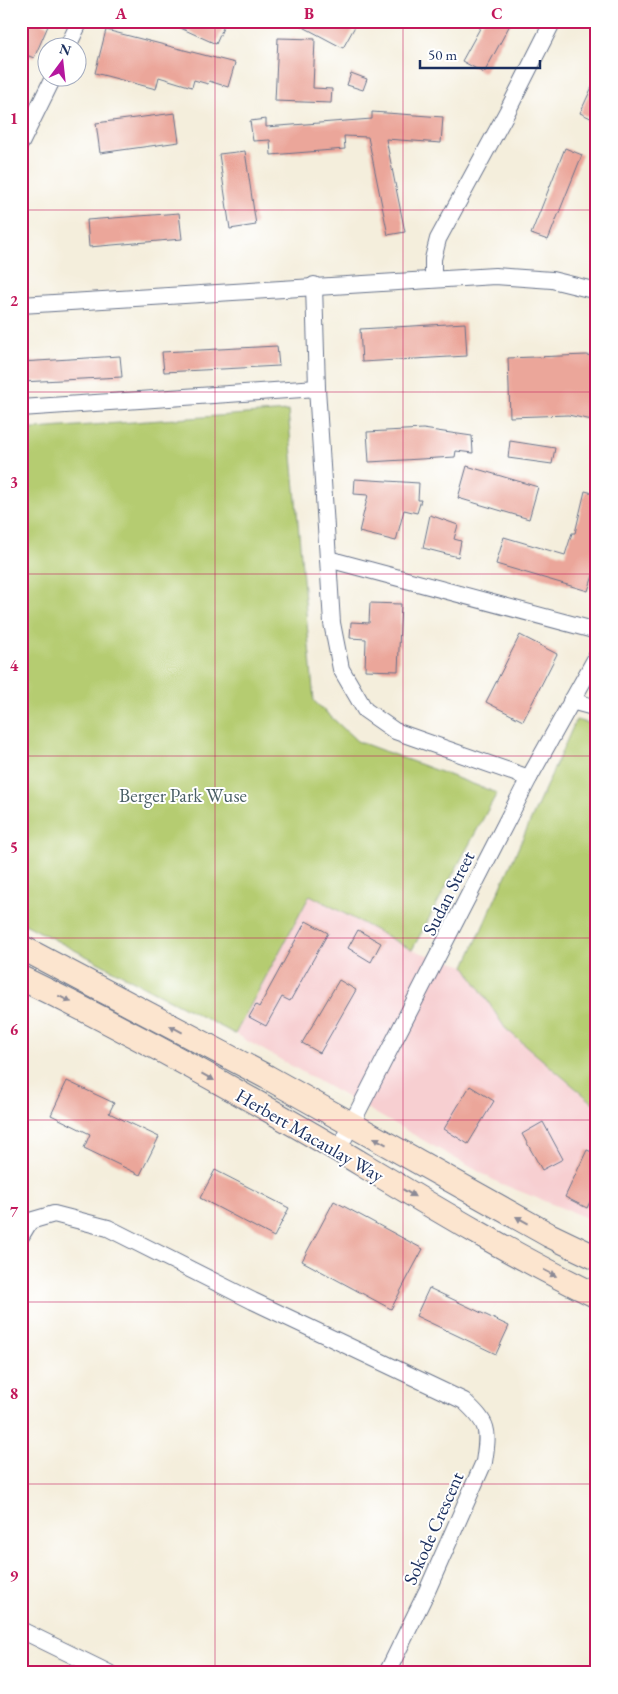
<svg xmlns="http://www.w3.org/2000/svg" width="618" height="1694" font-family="'EB Garamond',serif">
<rect width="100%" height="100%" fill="#fff"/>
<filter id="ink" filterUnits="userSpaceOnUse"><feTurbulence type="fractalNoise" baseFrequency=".02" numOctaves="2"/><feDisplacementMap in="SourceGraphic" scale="10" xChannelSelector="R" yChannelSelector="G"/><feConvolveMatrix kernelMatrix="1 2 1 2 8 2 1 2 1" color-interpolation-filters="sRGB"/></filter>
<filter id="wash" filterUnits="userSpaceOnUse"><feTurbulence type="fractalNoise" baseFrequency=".0096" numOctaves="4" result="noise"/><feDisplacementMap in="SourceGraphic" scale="20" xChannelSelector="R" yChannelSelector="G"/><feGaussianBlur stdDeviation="1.12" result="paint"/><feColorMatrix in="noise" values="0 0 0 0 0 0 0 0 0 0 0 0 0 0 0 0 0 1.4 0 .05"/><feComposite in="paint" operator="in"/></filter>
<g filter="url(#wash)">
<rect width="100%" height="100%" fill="#f4eedc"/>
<path fill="#f7cfd1" d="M310,895L412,950L465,966L505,1028L591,1102L597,1104V1222L499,1183L235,1034Z"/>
<g fill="#b5cc71" stroke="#687e68">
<path d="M288,411L314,701L357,741L497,793L412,950L310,895L235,1034L21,922V430Z"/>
<path d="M576,720L597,725V1104L592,1102L505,1028L465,966Z"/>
</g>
<g id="blocks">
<g fill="#eba69a">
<path d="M21,21H37L48,26L34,58L21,53Z"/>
<path d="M165,21H226L216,44Z"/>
<path d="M292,21H358L343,48Z"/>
<path d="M484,21H512L484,73L462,61Z"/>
<path d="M106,30L235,63L228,87L209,81L208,84L194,80L192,87L159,77L156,89L95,73Z"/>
<path d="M278,38L315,39L313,88L332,89L331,103L275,101Z"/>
<path d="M351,73L367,79L363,90L347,85Z"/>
<path d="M597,76V121L580,113Z"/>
<path d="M372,112L443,117L441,143L386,139L405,232L388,235L368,137L344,136L345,149L271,155L270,140L253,141L250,121L266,119V127L372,119Z"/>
<path d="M175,113L179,142L100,153L96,123Z"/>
<path d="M565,148L582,155L548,240L531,234Z"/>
<path d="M245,151L256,225L230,229L219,154Z"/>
<path d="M179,213L182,239L89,247L87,220Z"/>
<path d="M465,323L467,356L362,362L360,329Z"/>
<path d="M277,346L279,366L164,372L162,352Z"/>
<path d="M587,355L597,357V421L568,415L510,417L508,358Z"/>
<path d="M120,356L122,377L21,382V362Z"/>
<path d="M423,429L472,436L473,453L456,451L455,457L369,462L367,432Z"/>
<path d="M510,441L555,448L552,464L508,458Z"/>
<path d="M467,466L538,487L529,519L458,498Z"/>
<path d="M355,479L419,483L418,500H421L417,513L404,510L396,541L359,532L368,495L354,494Z"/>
<path d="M585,491L597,494V563L588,591L496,564L504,537L565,555L572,533H575Z"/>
<path d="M430,515L458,525L454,539L461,541L458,557L423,548Z"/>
<path d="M370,603L401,604L398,671L365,670L366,639L350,638L351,622L369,623Z"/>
<path d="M520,635L557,654L523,721L486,702Z"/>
<path d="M306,921L328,933L290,1001L282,997L266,1026L249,1017L256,1005L259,1007Z"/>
<path d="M358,930L381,943L371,962L348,948Z"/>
<path d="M339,980L356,990L320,1053L302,1043Z"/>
<path d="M67,1081L114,1103L109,1113L159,1137L140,1175L84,1148L90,1134L51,1115Z"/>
<path d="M470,1086L494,1101L468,1144L444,1129Z"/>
<path d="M543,1122L563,1159L542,1170L522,1134Z"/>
<path d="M587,1150L597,1154V1188L587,1208L565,1197Z"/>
<path d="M215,1170L289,1208L274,1237L200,1198Z"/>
<path d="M334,1201L423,1249L391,1309L302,1261Z"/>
<path d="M429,1288L509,1326L496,1354L416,1316Z"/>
</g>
</g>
</g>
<g filter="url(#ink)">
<use href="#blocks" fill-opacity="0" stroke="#67728a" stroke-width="1"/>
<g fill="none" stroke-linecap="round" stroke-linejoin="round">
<defs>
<g id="minor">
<path d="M67,48L80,21"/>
<path d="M21,143L53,78"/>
<path d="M433,279V259L438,239L507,112L553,21"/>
<path d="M314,285L317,388L328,559L332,623L341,669L365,710L395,731L529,778"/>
<path d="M21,305L495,276L552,280L597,291"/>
<path d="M21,408L317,388"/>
<path d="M328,559L597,631"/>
<path d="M571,701L597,708"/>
<path d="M338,1150L529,778L597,656"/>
<path d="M21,1236L30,1221L54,1214L108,1228L253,1301L464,1401C489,1424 489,1429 484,1462L427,1591L387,1673"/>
<path d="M21,1630L109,1673"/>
</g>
<g id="secondary">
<path d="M21,947L267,1077L549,1235L597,1258"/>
<path d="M21,978C130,1031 236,1090 340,1151C425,1202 508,1253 597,1296"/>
</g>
</defs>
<use href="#minor" stroke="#67728a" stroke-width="18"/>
<use href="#secondary" stroke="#67728a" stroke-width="26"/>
<use href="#minor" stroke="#fff" stroke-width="16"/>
<use href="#secondary" stroke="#fce5cf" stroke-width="24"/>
</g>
<defs><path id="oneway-solid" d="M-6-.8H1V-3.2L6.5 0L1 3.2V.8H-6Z" transform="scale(1.25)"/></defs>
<g fill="#8c8a96">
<use href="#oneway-solid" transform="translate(65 999) rotate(26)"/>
<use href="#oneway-solid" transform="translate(176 1029) rotate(-152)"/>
<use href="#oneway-solid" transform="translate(208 1077) rotate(29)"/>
<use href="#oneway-solid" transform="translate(380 1141) rotate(-151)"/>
<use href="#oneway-solid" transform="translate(409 1193) rotate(31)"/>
<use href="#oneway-solid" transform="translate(522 1220) rotate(-151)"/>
<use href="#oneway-solid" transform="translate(550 1273) rotate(27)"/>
</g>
</g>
<path fill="none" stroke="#c2185b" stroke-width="1" stroke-opacity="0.55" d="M215,21V1673M403,21V1673M21,210H597M21,392H597M21,574H597M21,756H597M21,938H597M21,1120H597M21,1302H597M21,1484H597"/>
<g text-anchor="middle" stroke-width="4" stroke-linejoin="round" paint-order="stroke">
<g font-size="19" fill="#495e64" stroke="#fff">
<text x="183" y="802">Berger Park Wuse</text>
</g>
<g font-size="19" fill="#1b2f5e" stroke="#fff">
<text transform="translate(448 893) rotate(-63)" y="7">Sudan Street</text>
<text transform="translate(310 1135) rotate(30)" y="7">Herbert Macaulay Way</text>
<text transform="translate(433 1528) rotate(-66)" y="7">Sokode Crescent</text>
</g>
</g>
<rect width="618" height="1694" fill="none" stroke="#fff" stroke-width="55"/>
<g transform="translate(62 62) rotate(15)"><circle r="24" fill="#ffffff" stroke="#a4acbf"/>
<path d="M0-4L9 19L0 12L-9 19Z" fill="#b5179e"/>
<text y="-8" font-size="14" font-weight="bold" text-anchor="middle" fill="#1b2f5e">N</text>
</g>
<path d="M420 60v8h120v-8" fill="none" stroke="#1b2f5e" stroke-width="2.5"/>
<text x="428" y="60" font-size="15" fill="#1b2f5e" stroke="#ffffff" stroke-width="4" paint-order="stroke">50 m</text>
<rect x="28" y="28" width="562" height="1638" fill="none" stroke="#c2185b" stroke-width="2"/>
<g font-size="16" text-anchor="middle" font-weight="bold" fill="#c2185b">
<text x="121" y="19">A</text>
<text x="309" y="19">B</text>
<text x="497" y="19">C</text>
<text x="14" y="124">1</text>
<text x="14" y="306">2</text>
<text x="14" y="488">3</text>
<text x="14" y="671">4</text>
<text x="14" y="853">5</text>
<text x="14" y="1035">6</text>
<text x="14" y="1217">7</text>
<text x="14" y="1399">8</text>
<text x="14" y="1581">9</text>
</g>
</svg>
